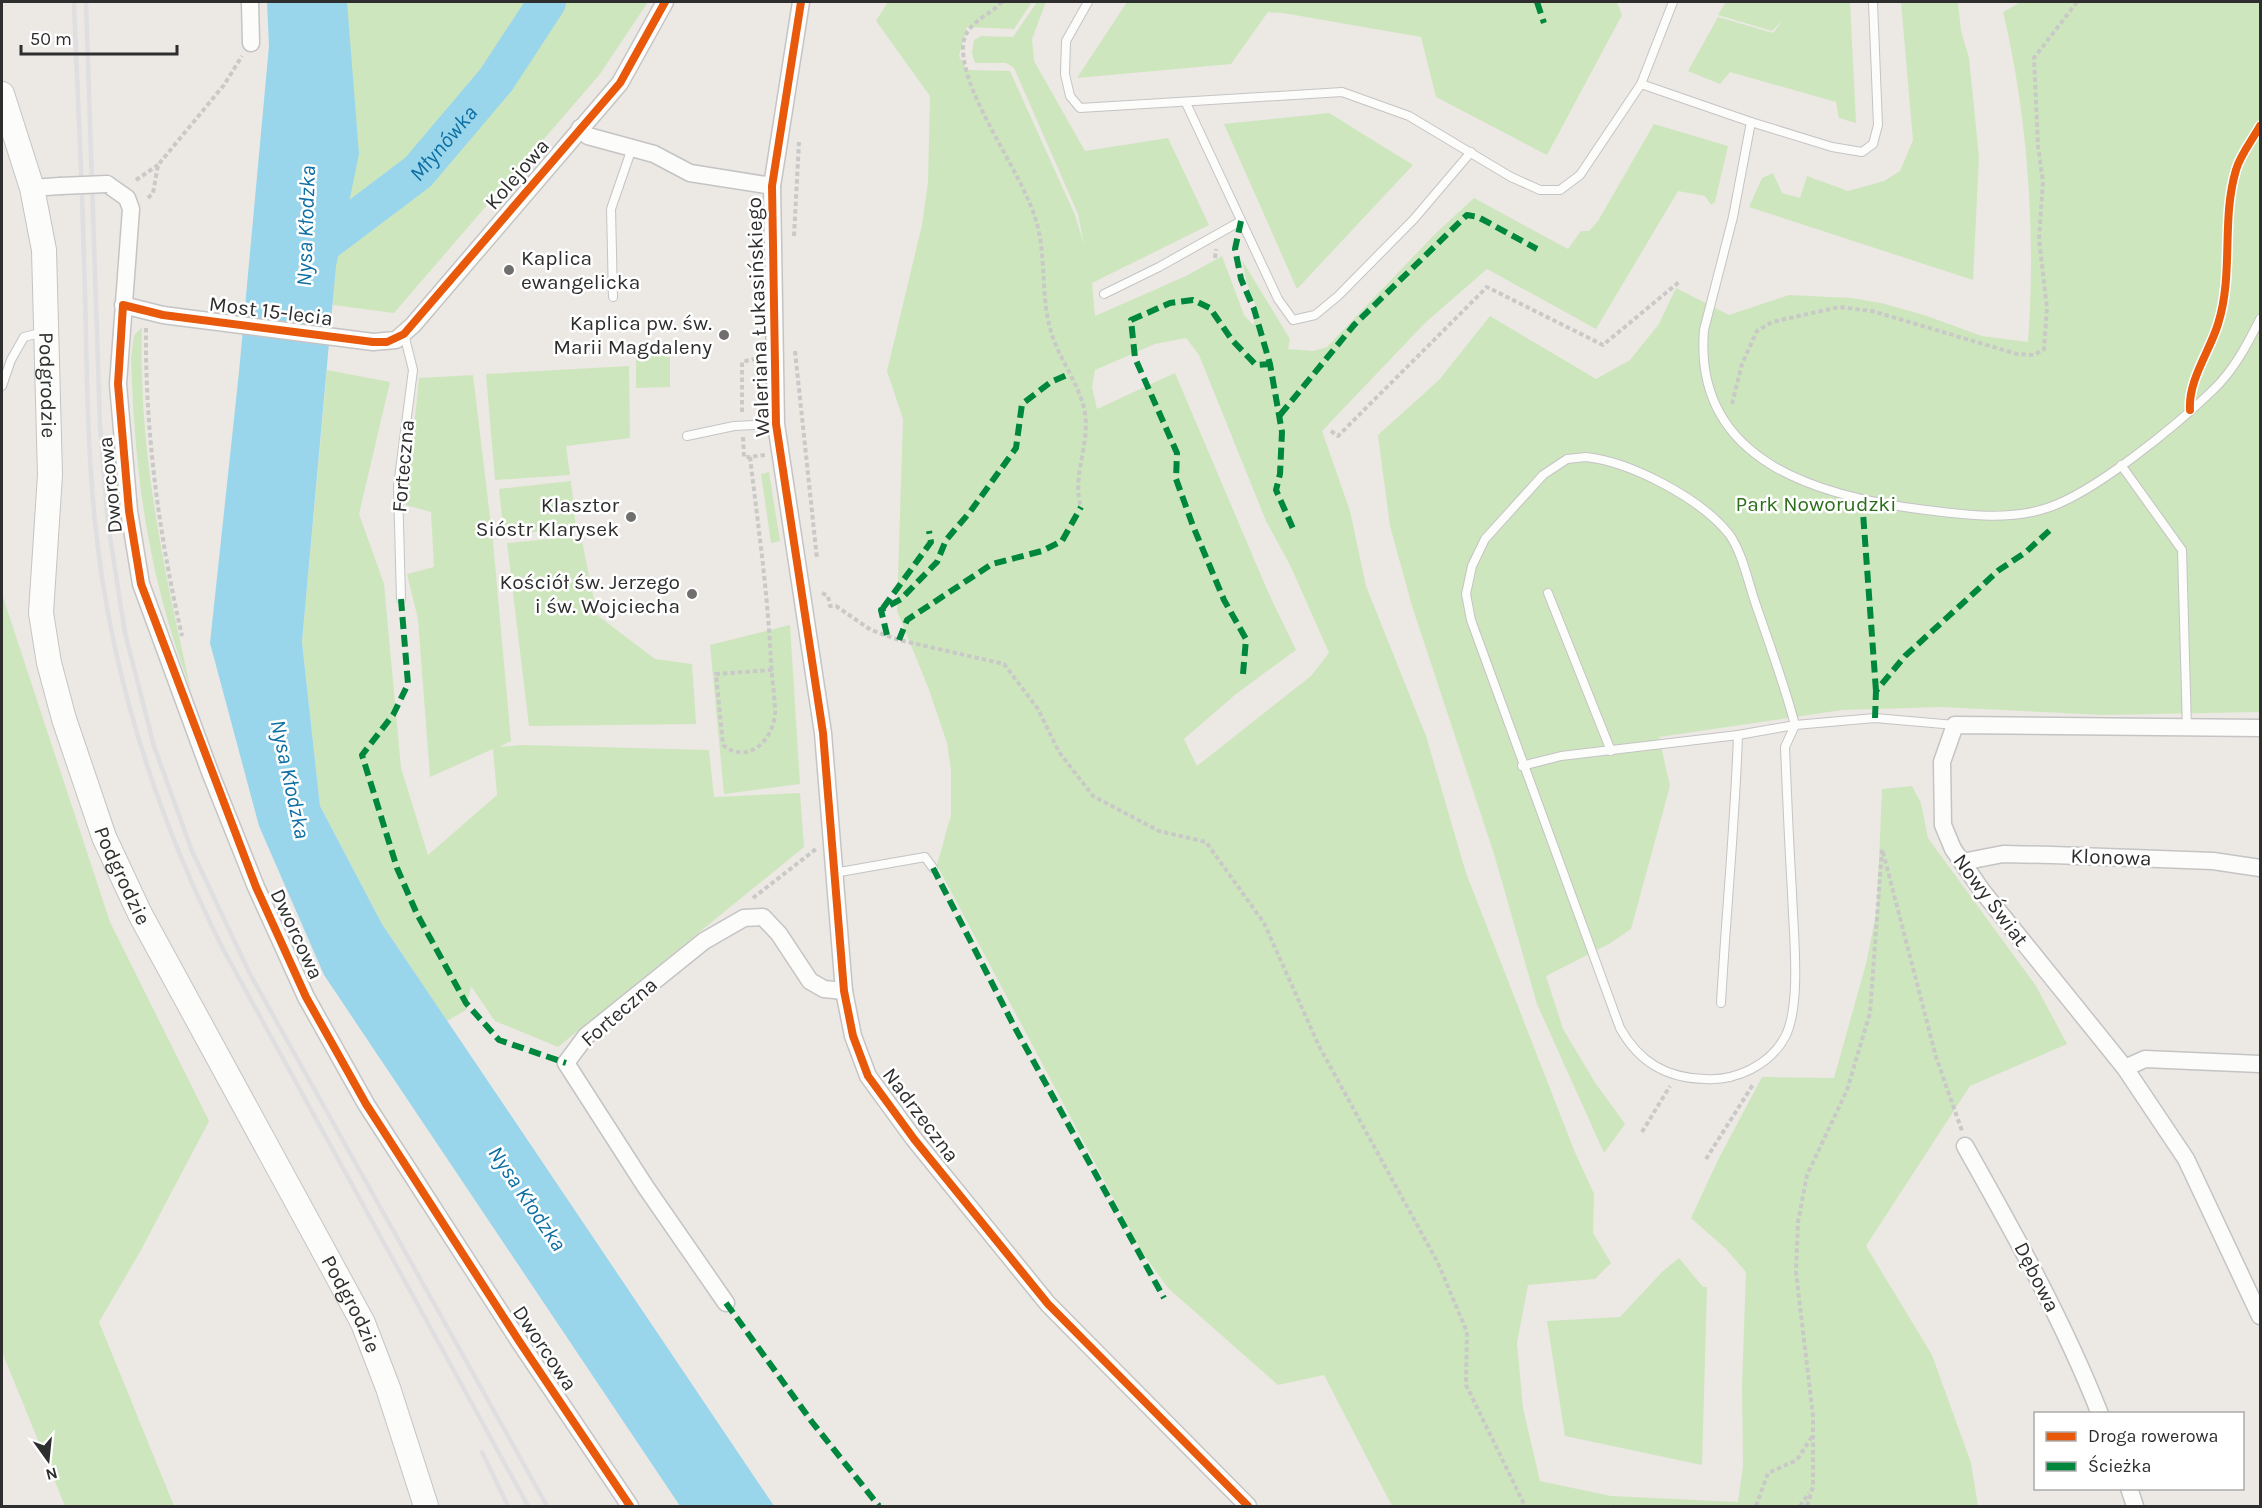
<svg xmlns="http://www.w3.org/2000/svg" width="2262" height="1508" font-family="Karla,sans-serif">
<rect width="100%" height="100%" fill="#ece8e4"/>
<g fill="#cee6be" fill-rule="evenodd">
<path d="M347,2H648L600,74L394,313L333,305Z"/>
<path d="M888,2H1032L1014,29L967,27L959,56L967,70L1010,71L1075,215L1084,245L1078,214L1014,68L1006,63H975L972,53L974,40L981,36L1013,37L1037,2H1046L1032,39L1034,61L1085,151L1168,138L1209,225L1092,283L1095,316L1186,276L1222,256L1244,315L1253,325L1258,312L1246,280L1242,260L1290,339L1288,349L1314,351L1327,347L1435,234L1474,198L1568,249L1581,231H1589L1598,221L1654,124L1728,146L1715,202L1711,205L1705,196L1678,191L1596,329L1487,269L1426,322L1322,431L1350,511L1366,586L1426,736L1466,873L1574,1150L1594,1194L1593,1233L1611,1263L1595,1279L1528,1285L1517,1343L1523,1408L1540,1481L1611,1496L1738,1502L1743,1466L1742,1385L1746,1272L1726,1249L1691,1218L1718,1160L1762,1077L1834,1078L1866,964L1877,909L1882,789L1912,786L1921,803L1928,838L2036,986L2067,1044L1970,1086L1866,1246L1932,1355L1971,1463L1978,1506H1392L1324,1375L1278,1385L1168,1288L1142,1252L937,865L951,815V770L947,743L928,687L897,611L903,419L887,371L922,225L928,182L930,96L876,21ZM1186,338L1199,355L1266,521L1291,567L1329,653L1311,676L1197,766L1184,739L1236,694L1296,650L1268,592L1175,373L1097,409L1092,387L1095,370L1155,344Z"/>
<path d="M1127,2H1617L1622,15L1547,155L1436,97L1421,37L1283,13L1268,12L1231,64L1077,78Z"/>
<path d="M1726,2H1850L1856,123L1839,118L1836,102L1730,72L1720,84L1688,71L1718,17L1773,33L1783,20L1772,31L1718,15Z"/>
<path d="M1901,2H1958L1961,31L1969,58L1979,157L1973,280L1749,207L1762,178L1773,173L1782,193L1800,198L1807,176L1848,191L1884,181L1900,171L1913,140Z"/>
<path d="M2021,2H2260V712L2104,715L1942,707L1842,710L1659,737L1670,786L1631,929L1609,944L1546,976L1563,1029L1594,1081L1625,1124L1604,1153L1537,1004L1494,854L1412,606L1390,526L1378,435L1439,380L1490,316L1596,379L1630,360L1659,324L1676,288L1729,315L1789,295L1851,298L1881,303L1924,315L1982,336L2028,342C2036,235 2028,116 2003,12Z"/>
<path d="M1329,113L1413,165L1297,289L1224,124Z"/>
<path d="M142,327C138,450 164,571 191,690C148,576 135,479 131,358L134,336Z"/>
<path d="M636,347H670V387L636,388Z"/>
<path d="M629,366L630,438L566,446L570,475L495,480L486,374Z"/>
<path d="M327,370L390,382L359,514L384,584L401,768L428,855L497,795L493,749L430,777L418,619L407,574L434,567L431,512L406,505L419,378L473,375L493,542L511,741L499,747L523,745L709,750L714,797L800,793L804,847L558,1047L495,1021L471,986L466,1010L447,1021L382,924L320,806L302,642Z"/>
<path d="M769,472L780,541L771,543L761,474Z"/>
<path d="M571,481L576,528L504,535L499,489Z"/>
<path d="M581,536L597,615L655,659L692,664L696,724L529,726L507,543Z"/>
<path d="M2,594L110,922L209,1121L141,1250L99,1322L174,1506H65L2,1352Z"/>
<path d="M790,625L800,784L724,794L710,645Z"/>
<path d="M1679,1258L1703,1287H1707L1702,1465L1565,1436L1547,1321L1620,1317L1662,1272Z"/>
</g>
<path fill="#99d6ec" d="M267,2H347L359,154L336,266L302,642L320,806L382,924L774,1506H680L324,975L259,826L210,643L239,372L269,46Z"/>
<g fill="none" stroke-linecap="round" stroke-linejoin="round">
<path stroke="#99d6ec" stroke-width="38" id="s1" d="M308,255L418,172L496,80L547,2"/>
<defs>
<g id="lane">
<path d="M1088,2L1066,41L1065,74L1070,96L1080,108L1342,92L1409,116L1511,177L1540,190H1560L1580,175L1641,84L1751,122"/>
<path d="M1873,2L1878,125L1873,144L1862,152L1832,147L1751,122L1733,217L1704,330C1693,463 1821,497 1926,510C1966,515 2008,521 2047,508C2094,493 2176,426 2213,390C2234,370 2247,345 2260,319"/>
<path d="M1641,84L1673,2"/>
<path d="M1186,103L1278,299L1293,320L1315,315L1338,296L1414,219L1471,152"/>
<path d="M1104,294L1159,267L1241,221"/>
<path d="M613,297L611,209L632,148"/>
<path d="M2,386L11,360L24,337L44,332"/>
<path d="M687,436L734,426L776,424"/>
<path d="M1586,457C1631,462 1700,498 1729,534C1742,552 1748,581 1755,602C1769,643 1784,683 1795,725L1785,747C1787,795 1789,844 1792,892C1793,929 1802,1005 1785,1037C1770,1065 1736,1081 1705,1079C1666,1078 1639,1062 1620,1028L1471,620L1466,594L1472,566L1485,539L1543,475L1567,459Z"/>
<path d="M2121,465L2182,550L2187,729"/>
<path d="M1548,593L1611,751"/>
<path d="M401,599L398,486L413,370L404,334"/>
<path d="M1522,766L1561,756L1738,735"/>
<path d="M834,873L925,857L933,868"/>
<path d="M1721,1003C1726,914 1735,824 1738,735L1795,725L1875,718L1955,725"/>
</g>
<g id="street">
<path d="M250,2L251,43"/>
<path d="M801,2L772,186L776,424L823,733L844,991L853,1036L868,1076L914,1139L1048,1304L1248,1506"/>
<path d="M580,128L588,136L654,154L690,173L772,186"/>
<path d="M107,184L127,198L131,209L118,384L129,511L141,584L210,772L256,887L306,997L366,1104L519,1341L630,1506"/>
<path d="M32,188L60,186"/>
<path d="M123,305L163,315L373,342L396,340L413,325L620,83L665,2"/>
<path d="M2260,728L1955,725L1942,762L1943,825L1953,849L1983,892L2125,1068L2186,1159L2260,1316"/>
<path d="M1962,862L2003,854L2052,855L2213,861L2260,868"/>
<path d="M2125,1068L2145,1059L2260,1064"/>
<path d="M1965,1146C2014,1233 2063,1320 2100,1414"/>
<path d="M726,1303L645,1186L566,1063L586,1036L704,941L744,918L763,917L779,934L810,981L824,989L844,991"/>
<path d="M2129,1488L2135,1506"/>
</g>
<g id="secondary">
<path id="s2" d="M2,94L32,188L44,250L50,475L41,613L49,663L64,719L104,837L140,914L363,1323L388,1388L426,1506"/>
</g>
</defs>
<use href="#lane" stroke="#c5c4c5" stroke-width="10"/>
<use href="#street" stroke="#c5c4c5" stroke-width="19"/>
<use href="#secondary" stroke="#c5c4c5" stroke-width="26"/>
<g stroke="#c9c9c8" stroke-width="4" stroke-dasharray="4.5 3" stroke-linecap="butt">
<path d="M1002,2C988,17 963,23 963,48C963,98 1023,172 1037,224C1046,257 1041,295 1050,328C1057,356 1077,380 1084,408C1092,441 1071,476 1081,507"/>
<path d="M136,180L158,165"/>
<path d="M148,198L153,193L158,165L224,85L242,56"/>
<path d="M794,236L799,142"/>
<path d="M1215,258L1216,249"/>
<path d="M146,328C145,432 159,535 182,636"/>
<path d="M795,351L817,559"/>
<path d="M1732,404L1742,364L1757,331L1772,322L1839,307L1872,311L2017,354L2034,355L2044,349L2047,308L2039,239L2043,182L2038,146L2034,58L2077,2"/>
<path d="M742,412V362L758,358"/>
<path d="M1331,431L1338,436L1487,287L1603,345L1679,282"/>
<path d="M743,437L744,457H750"/>
<path d="M765,455L750,457C758,525 768,594 771,663C772,679 775,697 775,713C773,741 748,765 723,745L716,674L772,670"/>
<path d="M822,593L828,596L830,606H836L871,630L899,640L1004,664L1038,709L1059,752L1093,796L1159,831L1206,842L1264,923L1319,1046L1438,1263L1467,1332L1466,1385L1525,1506"/>
<path d="M1883,852L1936,1057L1962,1131"/>
<path d="M753,898L816,849"/>
<path d="M1642,1132L1670,1086"/>
<path d="M1706,1159L1754,1083"/>
<path d="M1613,1506H1614"/>
<path d="M1756,1506L1768,1473L1797,1460L1813,1435"/>
<path d="M1800,1506L1809,1493"/>
<path d="M1807,1506L1813,1487V1416L1796,1272L1798,1222L1807,1175L1847,1090L1870,1013L1882,849"/>
</g>
<use href="#lane" stroke="#fcfcfb" stroke-width="8"/>
<use href="#street" stroke="#fcfcfb" stroke-width="16"/>
<use href="#secondary" stroke="#fcfcfb" stroke-width="24"/>
<g stroke="#dfdfe1" stroke-width="4.5">
<path d="M74,2C77,87 82,173 84,259C87,347 86,435 95,522C110,671 156,815 223,949L528,1506"/>
<path d="M86,2L100,425L108,524L125,633L154,746L192,851L250,974L547,1506"/>
<path d="M482,1452L508,1506"/>
</g>
<defs>
<path id="street-bridge" d="M60,186L107,184"/>
</defs>
<use href="#street-bridge" stroke="#c5c4c5" stroke-width="19" stroke-linecap="butt"/>
<use href="#street-bridge" stroke="#fcfcfb" stroke-width="16"/>
<g stroke="#00873e" stroke-width="6" stroke-dasharray="12 6" stroke-linecap="butt">
<path d="M1537,2L1544,23"/>
<path d="M1241,221L1235,249L1241,279L1254,309L1270,364L1282,432L1280,474L1276,490L1295,533"/>
<path d="M1280,415L1354,325L1467,215L1478,217L1537,249"/>
<path d="M1862,499L1876,691"/>
<path d="M401,599L408,684L393,715L362,755L397,868L417,914L466,1003L499,1040L566,1063"/>
<path d="M883,608L931,542L929,531"/>
<path d="M887,635L881,610L901,599L937,562L946,540L970,512L1016,448L1022,404L1051,382L1069,374"/>
<path d="M899,640L907,620L992,564L1042,551L1062,541L1081,507"/>
<path d="M1243,674L1246,639L1224,600L1193,526L1176,479L1177,453L1135,358L1131,320L1170,303L1193,300L1210,308L1232,340L1256,365L1270,364"/>
<path d="M1875,718L1876,691L1905,656L1999,570L2026,552L2050,530"/>
<path d="M933,868L1014,1026L1164,1298"/>
<path d="M726,1303L812,1422L879,1506"/>
</g>
<defs>
<g id="cycleway">
<path d="M801,2L772,186L776,424L823,733L844,991L853,1036L868,1076L914,1139L1048,1304L1248,1506"/>
<path d="M2190,410C2188,380 2210,351 2218,324C2234,274 2221,220 2236,170C2240,155 2253,139 2260,126"/>
<path d="M630,1506L519,1341L366,1104L306,997L256,887L141,584L129,511L118,384L123,305L163,315L373,342H387L404,334L620,83L665,2"/>
</g>
</defs>
<use href="#cycleway" stroke="#fff" stroke-width="11"/>
<use href="#cycleway" stroke="#e8590c" stroke-width="8"/>
</g>
<g fill="#706f6e" stroke="#fff" stroke-width="2">
<circle cx="509" cy="270" r="6"/>
<circle cx="724" cy="335" r="6"/>
<circle cx="631" cy="517" r="6"/>
<circle cx="692" cy="594" r="6"/>
</g>
<g text-anchor="middle" stroke-width="5" stroke-linejoin="round" paint-order="stroke">
<g font-size="21" fill="#2e2e2e" stroke="#fff">
<text transform="translate(517 174) rotate(-49)" y="7">Kolejowa</text>
<text transform="translate(271 311) rotate(7)" y="7">Most 15-lecia</text>
<text transform="translate(758 317) rotate(-92)" y="7">Waleriana Łukasińskiego</text>
<text dy="7" stroke="none"><textPath href="#s2" startOffset="297">Podgrodzie</textPath></text>
<text transform="translate(403 466) rotate(-85)" y="7">Forteczna</text>
<text transform="translate(110 485) rotate(-96)" y="7">Dworcowa</text>
<text transform="translate(2111 857) rotate(2)" y="7">Klonowa</text>
<text dy="7" stroke="none"><textPath href="#s2" startOffset="801">Podgrodzie</textPath></text>
<text transform="translate(1991 900) rotate(53)" y="7">Nowy Świat</text>
<text transform="translate(297 934) rotate(65)" y="7">Dworcowa</text>
<text transform="translate(619 1012) rotate(-41)" y="7">Forteczna</text>
<text transform="translate(921 1115) rotate(53)" y="7">Nadrzeczna</text>
<text transform="translate(2037 1277) rotate(63)" y="7">Dębowa</text>
<text dy="7" stroke="none"><textPath href="#s2" startOffset="1287">Podgrodzie</textPath></text>
<text transform="translate(545 1348) rotate(56)" y="7">Dworcowa</text>
</g>
<g font-size="21" fill="#2e2e2e" stroke="#fff" text-anchor="end">
<text x="521" y="265" text-anchor="start">Kaplica<tspan x="521" dy="24">ewangelicka</tspan></text>
<text x="712" y="330">Kaplica pw. św.<tspan x="712" dy="24">Marii Magdaleny</tspan></text>
<text x="619" y="512">Klasztor<tspan x="619" dy="24">Sióstr Klarysek</tspan></text>
<text x="680" y="589">Kościół św. Jerzego<tspan x="680" dy="24">i św. Wojciecha</tspan></text>
</g>
<g font-size="21" fill="#2c6e1b" stroke="#fff">
<text x="1816" y="511">Park Noworudzki</text>
</g>
<g font-size="22" font-style="italic" fill="#0d6fa3" stroke="#fff">
<text dy="8" stroke="none"><textPath href="#s1" startOffset="176">Młynówka</textPath></text>
<text transform="translate(305 226) rotate(-88)" y="8">Nysa Kłodzka</text>
<text transform="translate(291 779) rotate(78)" y="8">Nysa Kłodzka</text>
<text transform="translate(528 1198) rotate(56)" y="8">Nysa Kłodzka</text>
</g>
</g>
<rect width="2262" height="1508" fill="none" stroke="#2e2e2e" stroke-width="6"/>
<rect x="2034" y="1412" width="210" height="78" fill="#ffffff" stroke="#ababab" stroke-width="1.5"/>
<rect x="2046" y="1432" width="30" height="9" fill="#e8590c" stroke="#ababab" stroke-width="1.5"/>
<text x="2088" y="1442" font-size="18" fill="#2e2e2e">Droga rowerowa</text>
<rect x="2046" y="1462" width="30" height="9" fill="#00873e" stroke="#ababab" stroke-width="1.5"/>
<text x="2088" y="1472" font-size="18" fill="#2e2e2e">Ścieżka</text>
<g transform="translate(48 1460) rotate(165)" stroke="#ffffff" stroke-width="4.5" paint-order="stroke">
<path d="M0-4.5L10 22L0 15L-10 22Z" fill="#2e2e2e"/>
<text y="-9" font-size="16" font-weight="bold" text-anchor="middle" fill="#2e2e2e">N</text>
</g>
<path d="M21 45v9h156v-9" fill="none" stroke="#2e2e2e" stroke-width="3"/>
<text x="30" y="45" font-size="18" fill="#2e2e2e" stroke="#ffffff" stroke-width="4.5" paint-order="stroke">50 m</text>
</svg>
